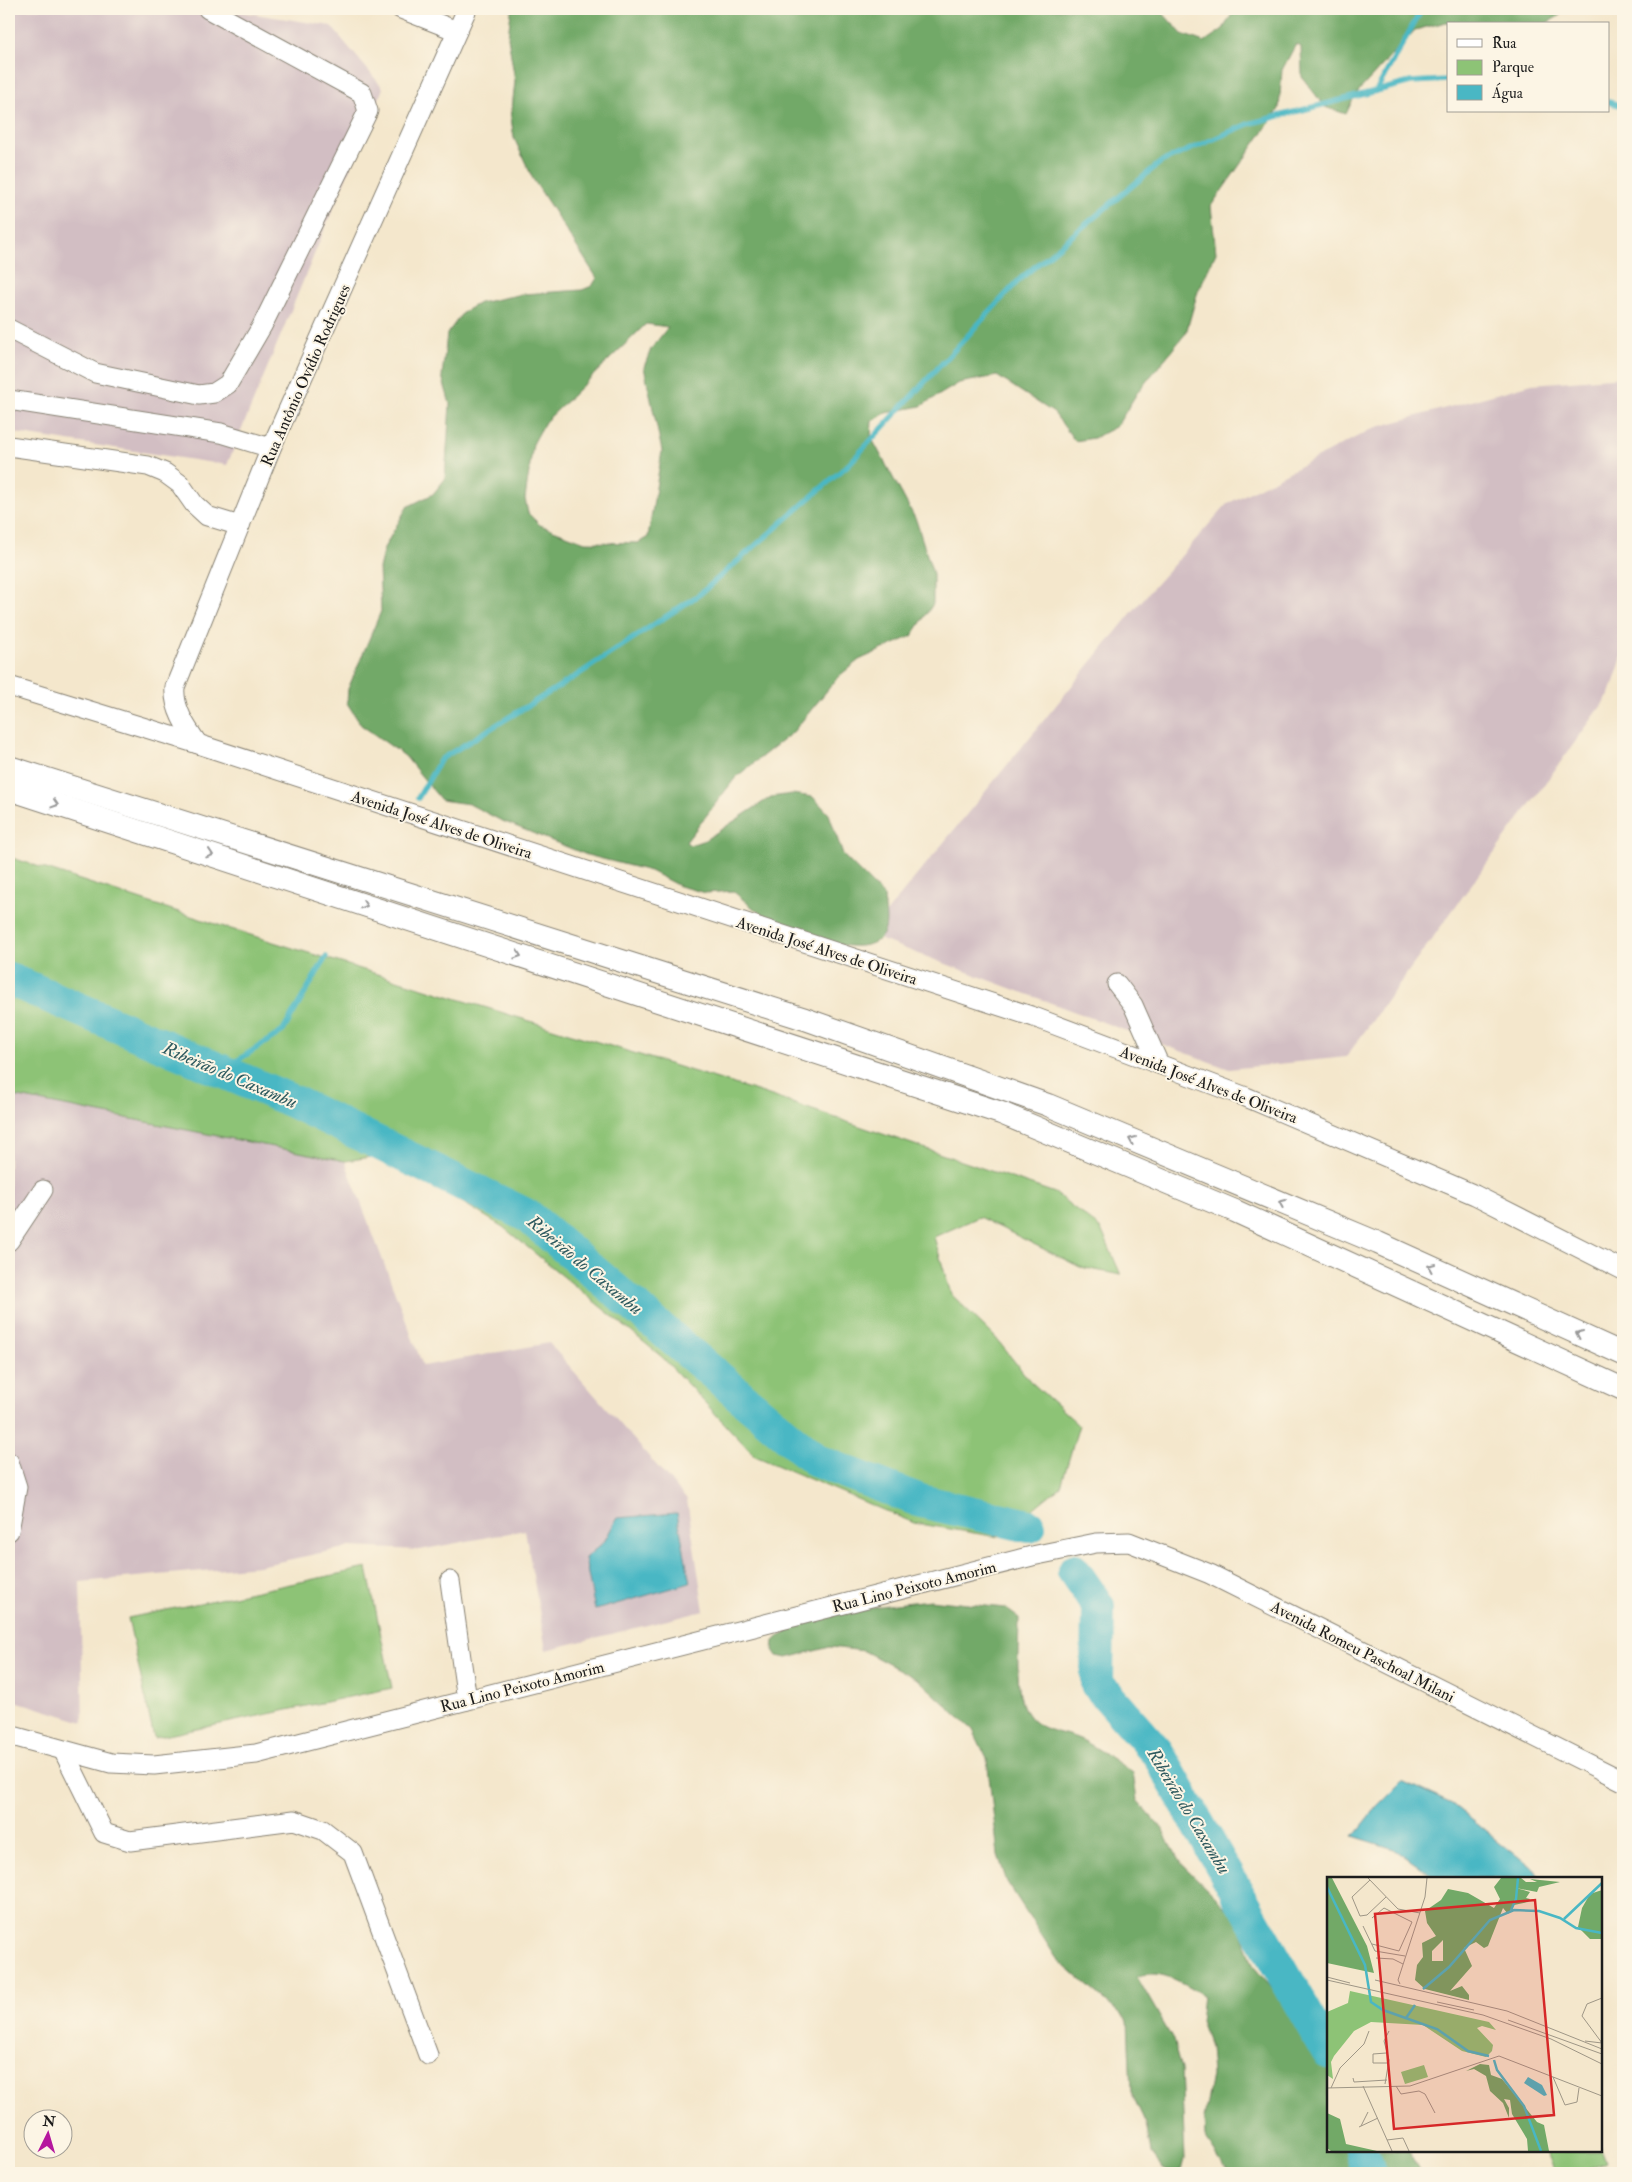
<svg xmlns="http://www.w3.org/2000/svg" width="1632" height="2182" font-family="'IM FELL Double Pica',serif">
<rect width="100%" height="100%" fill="#fcf5e5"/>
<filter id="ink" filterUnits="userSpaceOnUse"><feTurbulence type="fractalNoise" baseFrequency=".02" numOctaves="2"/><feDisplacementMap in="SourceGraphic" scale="10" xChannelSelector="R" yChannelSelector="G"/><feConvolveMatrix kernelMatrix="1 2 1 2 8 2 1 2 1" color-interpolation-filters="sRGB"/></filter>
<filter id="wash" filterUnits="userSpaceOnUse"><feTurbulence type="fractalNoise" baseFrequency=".0096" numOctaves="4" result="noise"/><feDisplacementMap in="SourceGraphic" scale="20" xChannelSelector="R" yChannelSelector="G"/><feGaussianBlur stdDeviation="1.12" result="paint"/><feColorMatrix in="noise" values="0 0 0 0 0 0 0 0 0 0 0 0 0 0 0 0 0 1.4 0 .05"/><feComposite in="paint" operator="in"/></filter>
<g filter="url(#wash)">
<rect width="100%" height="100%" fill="#f4e7cc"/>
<g fill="#d2bec3">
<path d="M9,9H223L331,26L383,88L227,465L9,432Z"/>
<path d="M1623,377V654L1610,694L1346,1057L1229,1069L868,935L1138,605L1227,504L1374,428L1532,384Z"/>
<path d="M9,1095L345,1161L423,1366L549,1343L687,1500L704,1611L546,1650L525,1530L420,1550L349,1547L259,1566L80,1582L83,1722L9,1699Z"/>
</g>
<g fill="#8dc376" stroke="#547049">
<path d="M9,857L231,929L760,1092L1055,1193L1101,1229L1121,1275L1080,1267L979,1217L934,1237L951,1294L995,1337L1030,1381L1079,1425L1061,1486L998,1537L914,1523L755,1456L662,1357L503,1227L384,1155L345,1161L9,1095Z"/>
<path d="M367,1568L392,1688L154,1738L128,1618Z"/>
<path d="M1601,2147L1607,2162L1582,2173H1556L1546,2151H1601Z"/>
</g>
<g fill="#72a967" stroke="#476242" fill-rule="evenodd">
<path d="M513,9H1159L1182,34L1204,42L1223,29L1235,9H1562L1559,16L1545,24L1446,22L1415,30L1355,95L1346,114L1325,107L1302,77L1301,47L1296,44L1282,70L1279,109L1211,206L1216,253L1198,291L1186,333L1137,393L1117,426L1094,438L1075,441L1054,413L997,376L959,383L921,406L886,413L872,421L871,437L916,520L933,574V604L912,636L859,660L839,676L793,732L736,777L686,842L690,845L705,840L771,797L792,794L813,797L829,814L843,855L884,896C884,907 889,924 883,934C866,964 788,931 766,917C754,910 743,899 733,891L706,893L679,886L650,871L587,855L500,820L469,804L441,800L405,756L361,725L347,703L348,689L381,611L379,568L384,548L407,507L433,494L445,479L450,404L442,376L447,334L463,312L479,303L523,294L582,290L592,286L597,278L533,179L514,138L511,118L515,81L508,37L511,12ZM646,324L668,327L651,349L644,367L662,451L648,537L638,543L585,542L540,525L528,513L525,499L533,444L545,422Z"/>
<path d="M930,1600L1005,1608L1019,1618C1019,1643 1015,1679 1022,1703C1033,1735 1061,1729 1084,1741C1101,1750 1117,1762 1133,1773L1137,1800L1161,1828L1182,1864L1235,1916L1254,1966L1311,2033L1328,2041V2151H1409L1421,2173H1229L1205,2137L1204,2119L1212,2075L1210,2047L1200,2021L1203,1995C1184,1984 1160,1967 1137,1977L1173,2040L1181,2069L1185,2159L1182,2171L1171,2173L1163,2169L1151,2153L1146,2124L1131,2092L1128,2021L1057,1959L1007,1882L998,1855L987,1759L973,1730L919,1680L864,1651L830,1647L787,1658L777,1656L773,1650L774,1641C802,1612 889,1605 930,1600Z"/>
</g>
<g fill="#49b7c4" stroke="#326a70">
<path d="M677,1513L690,1583L595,1610L585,1558L604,1542L617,1518Z"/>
<path d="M1402,1781L1452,1804L1535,1870L1540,1878H1436L1394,1849L1353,1836L1376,1807Z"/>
</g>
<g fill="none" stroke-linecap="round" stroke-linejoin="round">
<g stroke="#49b7c4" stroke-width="5.5">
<path d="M1376,91L1422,9"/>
<path d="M1608,102L1623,106"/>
<path d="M418,798L441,759L576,676L700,594L849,464L1020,279L1161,162L1248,124L1411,82L1448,80"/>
<path d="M221,1071L283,1031L326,957"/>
</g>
<g stroke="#49b7c4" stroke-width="34">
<path d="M9,979L294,1102L528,1216L817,1461L921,1501L1029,1526"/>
<path d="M1074,1571L1098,1606L1097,1684L1157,1752L1328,2052"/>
<path d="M1362,2151L1369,2173"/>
</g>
</g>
</g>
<g filter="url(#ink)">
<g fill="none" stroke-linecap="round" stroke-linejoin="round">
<defs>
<g id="minor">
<path d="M401,9L457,31"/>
<path d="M9,329L95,373L199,395L214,393L228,384L262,326L368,111L362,93L208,9"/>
<path d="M9,400L221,433L271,448"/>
<path d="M9,446L148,466L165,473L180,484L194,504L207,516L240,526"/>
<path d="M9,686L198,744L1034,1017L1246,1097L1475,1195L1623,1270"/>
<path d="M198,744C186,727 173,708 175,687L271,448L467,9"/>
<path d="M1117,984L1133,1005L1159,1064"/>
<path d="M9,1241L43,1190"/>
<path d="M9,1462L17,1487L9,1531"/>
<path d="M450,1581L467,1700"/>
<path d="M9,1735L111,1763L154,1765L256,1754L1032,1556L1096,1543L1129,1542L1210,1574L1623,1781"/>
<path d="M64,1752L104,1833L130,1841L294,1820L323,1830L353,1853L428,2055"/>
</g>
<g id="major">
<path d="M9,767L805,1019L1048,1105L1378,1243L1623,1354"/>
<path d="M9,789L1001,1113L1235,1211L1623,1389"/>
</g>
</defs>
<use href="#minor" stroke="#888274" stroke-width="21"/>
<use href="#major" stroke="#888274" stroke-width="24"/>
<use href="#minor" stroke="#fff" stroke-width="19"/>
<use href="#major" stroke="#fff" stroke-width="22"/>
</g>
<defs><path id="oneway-chevron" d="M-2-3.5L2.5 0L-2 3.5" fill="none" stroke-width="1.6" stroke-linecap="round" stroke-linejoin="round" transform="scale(1.25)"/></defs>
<g stroke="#999">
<use href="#oneway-chevron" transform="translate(55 804) rotate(18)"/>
<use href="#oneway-chevron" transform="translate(210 854) rotate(18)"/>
<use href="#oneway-chevron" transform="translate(364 905) rotate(18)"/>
<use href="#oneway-chevron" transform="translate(518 955) rotate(18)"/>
<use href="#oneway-chevron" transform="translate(1132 1140) rotate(-157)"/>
<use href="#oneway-chevron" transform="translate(1282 1203) rotate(-157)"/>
<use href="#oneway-chevron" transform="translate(1431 1267) rotate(-156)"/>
<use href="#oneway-chevron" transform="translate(1579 1334) rotate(-156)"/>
</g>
</g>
<g text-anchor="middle" stroke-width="4" stroke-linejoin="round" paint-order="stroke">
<g font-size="16" fill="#1c1c1c" stroke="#fcf5e5">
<text transform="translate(305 375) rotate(-66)" y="6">Rua Antônio Ovídio Rodrigues</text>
<text transform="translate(442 824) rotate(18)" y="6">Avenida José Alves de Oliveira</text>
<text transform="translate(827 950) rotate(18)" y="6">Avenida José Alves de Oliveira</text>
<text transform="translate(1209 1084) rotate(21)" y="6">Avenida José Alves de Oliveira</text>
<text transform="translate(914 1586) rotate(-14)" y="6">Rua Lino Peixoto Amorim</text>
<text transform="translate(1363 1651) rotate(27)" y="6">Avenida Romeu Paschoal Milani</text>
<text transform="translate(522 1686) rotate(-14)" y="6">Rua Lino Peixoto Amorim</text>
</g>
<g font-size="18" font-style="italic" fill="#2e5a5f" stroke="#fcf5e5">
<text transform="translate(230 1075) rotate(23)" y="6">Ribeirão do Caxambu</text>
<text transform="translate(585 1265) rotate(40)" y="6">Ribeirão do Caxambu</text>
<text transform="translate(1189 1811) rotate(59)" y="6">Ribeirão do Caxambu</text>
</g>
</g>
<g transform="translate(1327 1877)">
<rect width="275" height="275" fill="#f4e7cc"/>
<path d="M23,114L162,145L169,153L155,149L150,151L166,168L165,174L159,180L135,174L96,148L44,145L27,154L7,179L4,185L6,202L0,198V135L21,126ZM97,188L101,200L78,207L74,195Z" fill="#8dc376"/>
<path d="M0,1H5L40,69L47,96L0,86ZM174,1H194L199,5H210L203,2L233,5L212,10L210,15L189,11L203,15L199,21L203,22L201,25L187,28L181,37L176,31L161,69L157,71L149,65L137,71L145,89L123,114L135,109L142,118V123L98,112L88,103L90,88L96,80L95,66L109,59L100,46L98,34L114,23L121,12L141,16L167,31L173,22L167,10ZM116,63V84H105V74ZM275,13V62H263L251,50L255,31L263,17ZM153,187L162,188L164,198L175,202L210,245L217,248L222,274H201L200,262L185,237L183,223L177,222L182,231V241L176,226L163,214L159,199L147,192L139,194ZM0,236L13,242L19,267L50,274H4L0,271Z" fill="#72a967" fill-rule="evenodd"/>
<path d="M201,200L215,208L220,218L217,219L197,206Z" fill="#49b7c4"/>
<path fill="none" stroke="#49b7c4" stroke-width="2.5" d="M0,10L38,88L44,125L56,133L110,152L141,174L162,179M184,33L189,22L191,1M237,42L275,6M96,112L122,90L163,43L187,33L212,34L233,41L249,51L275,56M79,141L88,128M167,183L170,193L197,229L214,274"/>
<path fill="none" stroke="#9e9686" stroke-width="1" d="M41,1L71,32L93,36M43,3L25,20L33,39L40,38L59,20M45,41L57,31L85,45L72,74L45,67M36,49L48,74L78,79M49,81L66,82L76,87M0,100L23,106M0,103L156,138L224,162L275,187M48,103L180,134L275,172M73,107L71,103L98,20L100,1M275,121L260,127L255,139L275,166M110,125L147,133M181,143L275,177M258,164L275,166M59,176L46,177V186H62M226,200L238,228L250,225L252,211M26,201L27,205L60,203M58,207L62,183L57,164L62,154M36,209L65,274M69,209L74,217L92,214L98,217L108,236M0,211L83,209L172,179L275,219M4,211L13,191L37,167L42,154M34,249L41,235M32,250L51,241M60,263L76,261L82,274"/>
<path fill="#d62828" fill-opacity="0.15" stroke="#d62828" stroke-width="2.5" d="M208,23L227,238L67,252L48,37Z"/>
<rect width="275" height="275" fill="none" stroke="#1c1c1c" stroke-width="2.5"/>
</g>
<rect width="1632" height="2182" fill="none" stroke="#fcf5e5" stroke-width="30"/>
<rect x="1447" y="22" width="162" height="90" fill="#fcf5e5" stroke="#a29e95"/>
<rect x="1457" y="39" width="25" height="8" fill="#ffffff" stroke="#a29e95"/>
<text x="1492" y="48" font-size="15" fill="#1c1c1c">Rua</text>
<rect x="1457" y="60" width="25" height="15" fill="#8dc376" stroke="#a29e95"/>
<text x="1492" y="72" font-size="15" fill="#1c1c1c">Parque</text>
<rect x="1457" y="85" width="25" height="15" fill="#49b7c4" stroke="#a29e95"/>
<text x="1492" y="98" font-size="15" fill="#1c1c1c">Água</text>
<g transform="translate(48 2134) rotate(5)"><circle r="24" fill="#fcf5e5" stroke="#a29e95"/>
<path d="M0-4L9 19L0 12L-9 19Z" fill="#b5179e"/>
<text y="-8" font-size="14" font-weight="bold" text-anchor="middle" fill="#1c1c1c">N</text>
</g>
</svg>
